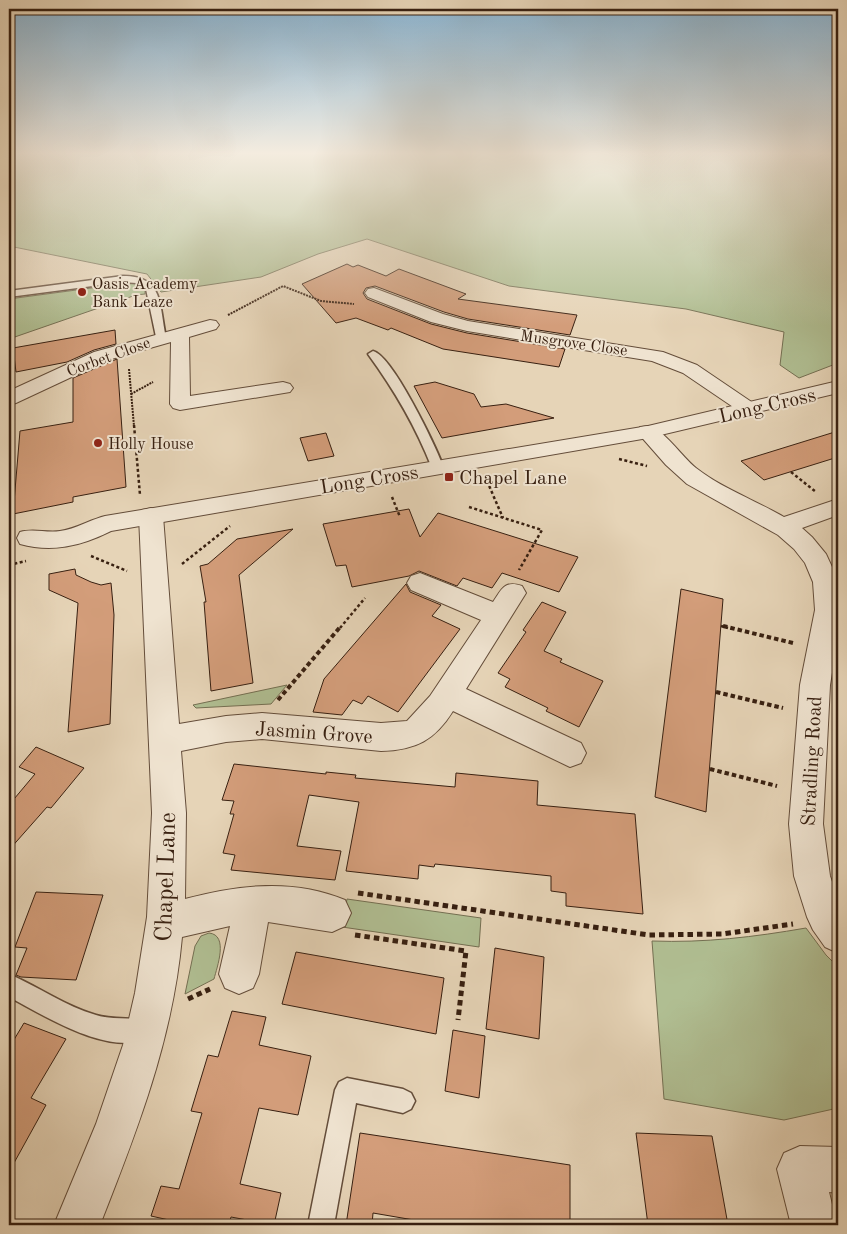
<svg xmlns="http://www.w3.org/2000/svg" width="847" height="1234" font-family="'Old Standard TT',serif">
<rect width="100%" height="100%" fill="#e6d4b7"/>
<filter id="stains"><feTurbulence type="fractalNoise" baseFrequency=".004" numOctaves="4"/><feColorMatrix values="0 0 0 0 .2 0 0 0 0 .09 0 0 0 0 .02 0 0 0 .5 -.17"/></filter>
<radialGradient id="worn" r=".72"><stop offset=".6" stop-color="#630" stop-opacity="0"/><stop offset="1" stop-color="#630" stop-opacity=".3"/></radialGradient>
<g fill="#b0be92" stroke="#746f52">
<path d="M9,153H838V363L799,378L780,365L784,332L686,309L509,286L367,239L318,254L261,277L161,292L147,274L9,246Z"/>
<path d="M129,283H137L145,288V294L136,295L9,339V299Z"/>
<path d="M287,685L271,704L196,708L193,705Z"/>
<path d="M347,899L481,918L479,947L342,927Z"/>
<path d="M806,928L826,955L838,967V1108L784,1120L664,1099L652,941C705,943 754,937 806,928Z"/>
<path d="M209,933C229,935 217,967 214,979L185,994L195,946L201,936Z"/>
</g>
<g fill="#d39d7a" stroke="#382011">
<path d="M347,264L353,267L358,265L386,276L399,269L466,294L458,299L577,315L570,335L468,319L444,312L375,286L366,288L363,293L367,299L431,324L467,333L565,349L559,367L443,349L391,328L388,330L356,318L336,323L302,284Z"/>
<path d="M115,330L116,344L94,350L67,362L16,372L13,348Z"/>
<path d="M117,359L126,487L73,497V502L13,514L20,431L73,422V378Z"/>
<path d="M435,382L474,394L481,407L506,404L554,418L442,438L414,386Z"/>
<path d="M838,431V457L764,480L741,461Z"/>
<path d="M326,433L334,456L308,461L300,438Z"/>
<path d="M409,509L420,537L438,513L578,557L559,592L502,573L492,588L463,578L457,586L419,571L409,576L352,587L346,565L336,566L323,524Z"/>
<path d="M293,529L239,575L253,683L211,691L204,602H206L200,566L208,564L237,539Z"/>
<path d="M75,569L76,575L91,582L101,585L111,583L114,615L110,724L68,732L78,603L49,590V574Z"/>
<path d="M406,584L410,592L441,605L432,616L460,629L398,712L368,696L362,704L353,700L342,715L313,712L324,679Z"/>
<path d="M681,589L723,599L706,812L655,797Z"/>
<path d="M542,602L566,612L544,651L562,659L560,662L603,681L579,727L546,711L548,708L505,687L510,679L498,673L526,632L523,630Z"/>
<path d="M36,747L84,768L51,808L47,807L9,850V805L35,774L19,767Z"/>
<path d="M234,764L326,774V772L356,775L355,778L455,787L456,773L538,781L537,805L635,814L643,914L566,906V893L551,891V876L435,864L434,867L419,865L418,879L346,871L359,802L309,795L297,846L341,851L335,880L231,870L235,855L223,853L234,814H230L234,801L222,800Z"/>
<path d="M36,892L103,895L76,980L21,977L16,975L27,948L15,947Z"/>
<path d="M495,948L544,957L539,1039L486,1029Z"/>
<path d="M296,952L444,978L436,1034L282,1004Z"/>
<path d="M232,1011L266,1017L259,1045L311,1056L298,1115L259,1108L240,1184L281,1193L274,1225L231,1217L229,1225H168L169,1220L151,1216L161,1186L179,1189L202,1113L191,1111L208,1055L218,1057Z"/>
<path d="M24,1023L66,1039L31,1098L46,1105L9,1172V1048Z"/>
<path d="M453,1030L485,1036L479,1098L445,1091Z"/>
<path d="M360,1133L570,1165V1225H443L373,1213L372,1225H346Z"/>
<path d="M636,1133L712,1136L728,1225H648Z"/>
</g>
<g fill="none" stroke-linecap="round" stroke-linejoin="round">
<defs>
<g id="service">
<path d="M123,276C164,276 159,305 166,337L165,339L161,340L156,337L146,289L136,283L123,282L9,297V291Z"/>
<path d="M373,351C393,356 436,447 444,468L442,471H434L432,468C415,425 395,391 368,354Z"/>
<path d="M9,974C39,987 65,1006 96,1015C115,1021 137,1016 153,1022L156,1030L153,1038C108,1057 47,1017 9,997Z"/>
<path d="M347,1078L403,1089L411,1093L415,1101L411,1109L403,1113L356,1103L334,1225H308L335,1090L339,1082Z"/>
</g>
<g id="minor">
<path d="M374,288L443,314L468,321L663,352L697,365L756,405L759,409L756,413L749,415L742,413L683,373L652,361L467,331L431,322L368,297L365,293L368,289Z"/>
<path d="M210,320L216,321L219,325L216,329L189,337L190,396L283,382L290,384L293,388L290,392L180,410L173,408L170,404L171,342L108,360L16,403L9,405V391L94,352Z"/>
<path d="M648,426C664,429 682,457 696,468C723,489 755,500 784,517L838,499V515L802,528L812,537L826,554L838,580V636L830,685L823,824L830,876L838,899V953L825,947L813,930L807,917L794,876L789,824L800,685L815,610L813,582L805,563L794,549L778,535L687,484L666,465L637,432L640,427Z"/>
<path d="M151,508L160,510L163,516L179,724L226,716L262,713L381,723L407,721L430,696L481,620L411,590L407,583L411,576L420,573L493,602C502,589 504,580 522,586L526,593L466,689L581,743L586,753L581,763L570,767L453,711C435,740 416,750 381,751L262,739L226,742L181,751L186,813L185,899C238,885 293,878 345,900L351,913L345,926L332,932L268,922L259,974L253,988L239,994L225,988L219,974L230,926L182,937C173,1039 137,1131 100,1225H54L96,1124L123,1045L135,993L147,917L152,813L139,516L142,510Z"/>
<path d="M800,1146L838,1147V1193L829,1192L837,1225H791L777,1169L784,1153Z"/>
</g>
<path id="tertiary" d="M838,381V393L648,438L111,531C81,546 52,553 20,544L17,538L20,532C33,528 46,533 60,531C76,529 89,520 105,516L648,426Z"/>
</defs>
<use href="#service" stroke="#644d3a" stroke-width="3"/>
<use href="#minor" stroke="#644d3a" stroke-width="2"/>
<use href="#tertiary" stroke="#644d3a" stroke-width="2"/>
<g stroke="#382011" stroke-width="2" stroke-dasharray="2 1" stroke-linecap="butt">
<path d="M228,315L283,286L321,301L354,304"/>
<path d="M129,369L134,426"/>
<path d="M131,394L153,382"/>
</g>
<g stroke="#382011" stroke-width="2.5" stroke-dasharray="3 2.5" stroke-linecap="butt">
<path d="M134,425L140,495"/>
<path d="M619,459L647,466"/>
<path d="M791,472L816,492"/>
<path d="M487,481L503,518"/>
<path d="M392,497L400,517"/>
<path d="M469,507L542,530L519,570"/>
<path d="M91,556L127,571"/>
<path d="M182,564L230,526"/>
<path d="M9,565L26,561"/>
<path d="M721,626L728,628"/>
<path d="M340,628L365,598"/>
</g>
<g stroke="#382011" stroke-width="4" stroke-dasharray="4.5 3" stroke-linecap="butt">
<path d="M723,626L793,643"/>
<path d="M716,692L783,708"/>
<path d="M278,700L341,626"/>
<path d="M710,769L777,786"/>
</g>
<g stroke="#382011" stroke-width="5" stroke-dasharray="5.5 4" stroke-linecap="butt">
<path d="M358,893L649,935L722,934L793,924"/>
<path d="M355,935L466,951L458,1020"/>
<path d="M188,999L210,989"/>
</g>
<use href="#service" fill="#efe3d0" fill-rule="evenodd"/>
<use href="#minor" fill="#efe3d0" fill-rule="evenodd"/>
<use href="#tertiary" fill="#efe3d0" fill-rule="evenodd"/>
</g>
<linearGradient id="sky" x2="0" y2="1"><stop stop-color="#88b5d5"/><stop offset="0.47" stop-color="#f4ecdf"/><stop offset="1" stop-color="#f4ecdf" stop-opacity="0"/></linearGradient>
<rect width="847" height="326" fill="url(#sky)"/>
<g fill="#8f2418" stroke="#efe3d0" stroke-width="2">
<circle cx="82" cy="292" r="5"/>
<circle cx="98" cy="443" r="5"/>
<rect x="444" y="472" width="10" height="10" rx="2.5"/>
</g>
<g text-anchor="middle" stroke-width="4" stroke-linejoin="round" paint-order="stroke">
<g font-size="16" fill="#382011" stroke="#efe3d0" text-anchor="start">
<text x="92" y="289">Oasis Academy<tspan x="92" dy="18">Bank Leaze</tspan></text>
<text x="108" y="449">Holly House</text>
</g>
<g font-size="16" fill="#382011" stroke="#efe3d0">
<text transform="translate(574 342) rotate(8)" y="6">Musgrove Close</text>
<text transform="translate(108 356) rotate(-20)" y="6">Corbet Close</text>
</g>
<g font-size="20" fill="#382011" stroke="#efe3d0">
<text transform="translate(767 405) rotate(-13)" y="7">Long Cross</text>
<text transform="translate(369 479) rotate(-9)" y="7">Long Cross</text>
<text transform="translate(314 732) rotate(4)" y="7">Jasmin Grove</text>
<text transform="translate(811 761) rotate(-87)" y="7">Stradling Road</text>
</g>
<g font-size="20" fill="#382011" stroke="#efe3d0" text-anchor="start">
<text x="459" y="484">Chapel Lane</text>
</g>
<g font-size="24" fill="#382011" stroke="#efe3d0">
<text transform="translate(165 877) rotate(-88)" y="8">Chapel Lane</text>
</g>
</g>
<rect width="847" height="1234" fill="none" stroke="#e6d4b7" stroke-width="30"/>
<rect x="10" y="10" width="827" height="1214" fill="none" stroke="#382011" stroke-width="2.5"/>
<rect x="15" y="15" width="817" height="1204" fill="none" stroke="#382011"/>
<rect width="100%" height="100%" filter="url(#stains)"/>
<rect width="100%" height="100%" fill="url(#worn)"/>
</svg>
